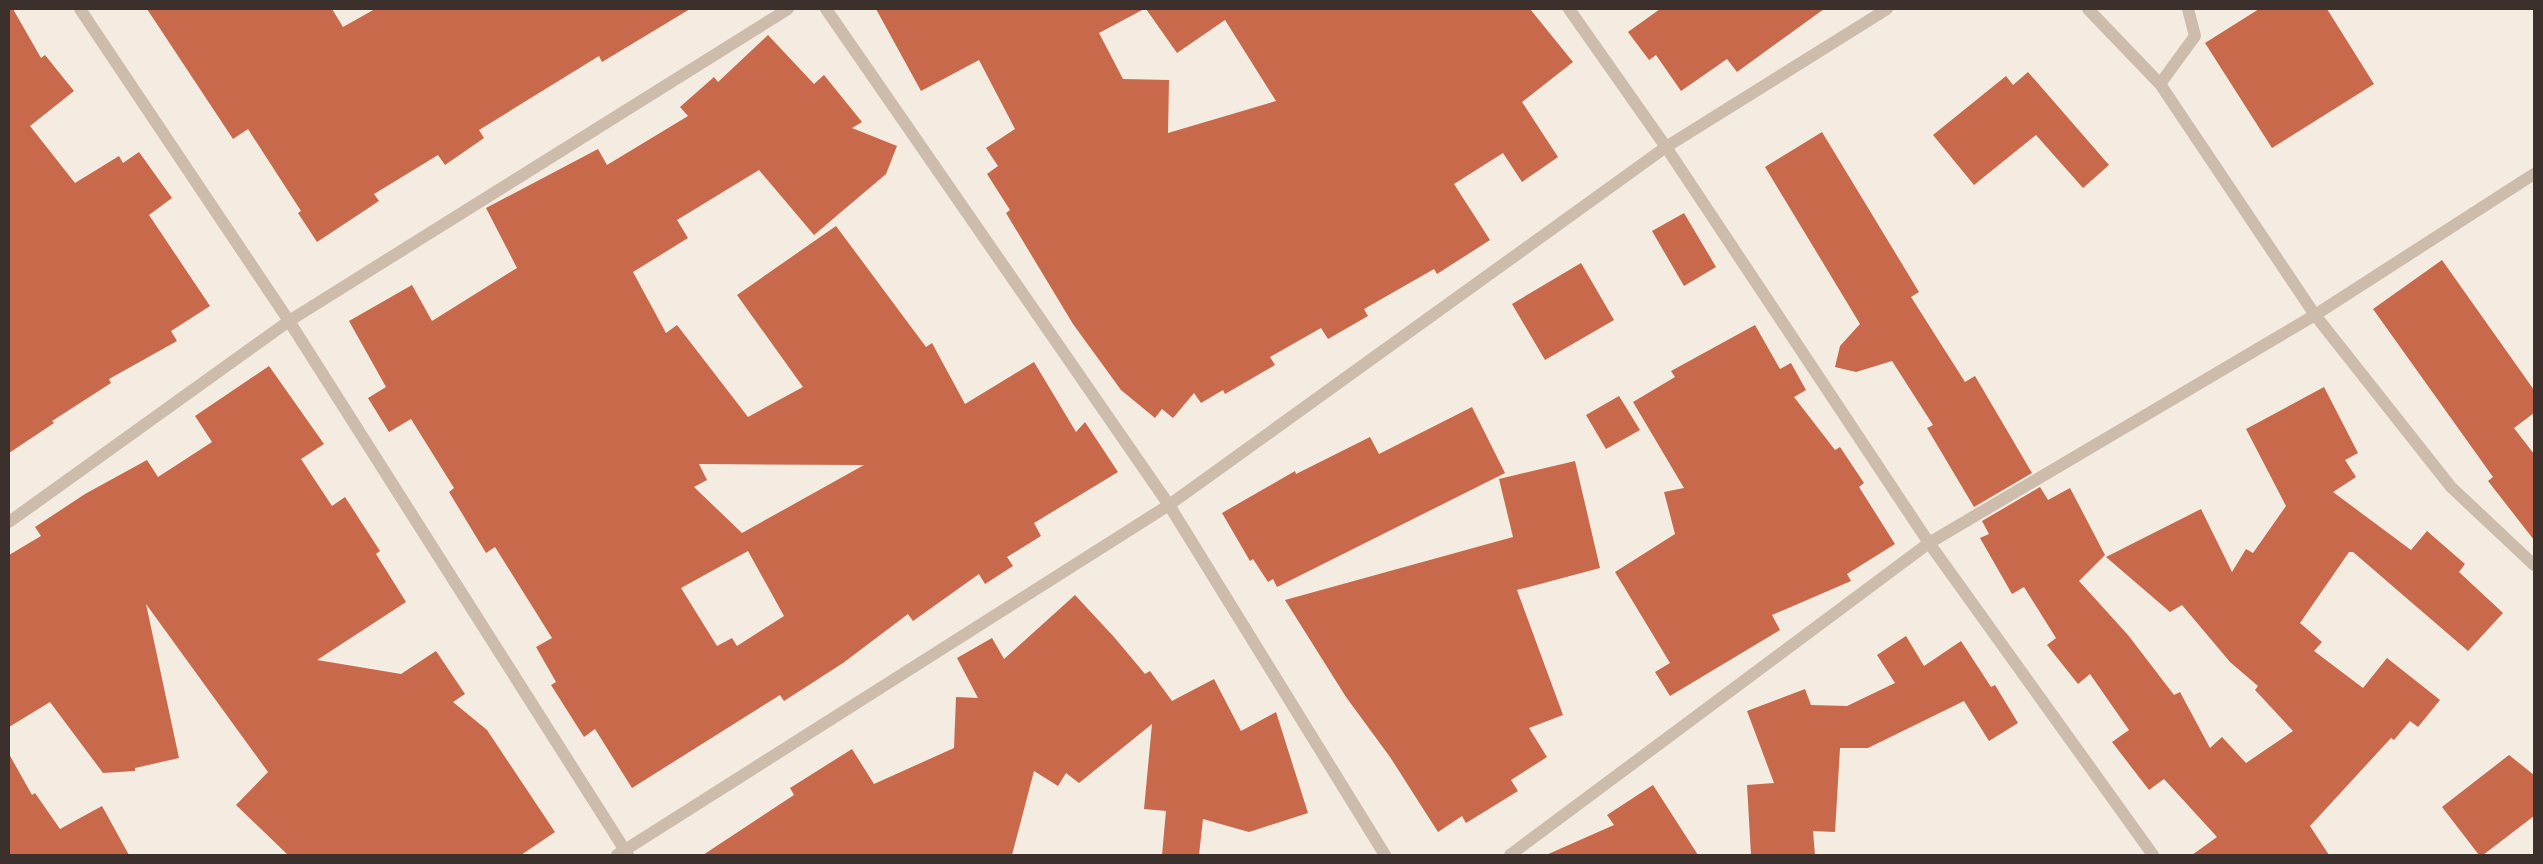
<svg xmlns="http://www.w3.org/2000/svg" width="2543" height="864" font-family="Raleway,sans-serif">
<rect width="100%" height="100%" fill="#f4ebe1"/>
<g fill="#c8694b" fill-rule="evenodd">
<path d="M9,9H13L41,58L45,55L74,91L30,126L75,183L119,156L123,163L139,152L172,198L149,215L210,306L171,331L177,341L109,379L111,383L52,421L54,423L9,453Z"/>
<path d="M147,9H332L343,27L375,9H690L602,62L599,56L479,130L484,138L445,165L438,155L374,194L379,201L317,242L298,213L301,211L248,129L233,139Z"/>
<path d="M876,9H1144L1099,33L1123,79L1169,80L1168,133L1276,101L1225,20L1177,53L1146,9H1530L1573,62L1522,102L1558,157L1522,182L1503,153L1454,184L1490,240L1437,274L1434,269L1364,309L1368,316L1328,339L1321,328L1270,357L1275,365L1225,394L1223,390L1201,403L1194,393L1173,418L1162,409L1155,418L1121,390L1073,324L1006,213L1010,210L987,174L998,166L986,148L1015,129L979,60L921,91Z"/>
<path d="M1660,9H1824L1737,72L1727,59L1681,91L1656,55L1649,60L1628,32Z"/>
<path d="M2259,9H2327L2374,84L2272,148L2205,43Z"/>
<path d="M768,35L814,84L824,75L862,122L852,128L897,146L886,174L814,235L759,170L677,220L688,238L633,272L666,333L677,325L748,417L803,387L737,295L836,226L926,347L932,343L965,404L1034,362L1076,432L1085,422L1118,472L1034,523L1041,536L1007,557L1013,566L985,584L979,574L913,621L908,614L843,663L784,701L780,695L632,788L595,729L584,737L551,685L556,682L536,647L552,638L495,547L486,553L449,492L454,488L411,419L389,432L368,398L386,387L349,321L412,285L432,321L517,268L486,208L598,149L607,165L688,116L680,107L714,77L718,82ZM699,464L864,465L742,533L694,487L707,480ZM748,551L784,616L737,646L732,638L717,646L681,588Z"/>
<path d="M2028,72L2109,165L2083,188L2036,135L1974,185L1933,135L2006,76L2013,85Z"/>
<path d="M1822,132L1919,292L1911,297L1965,382L1975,376L2032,473L1974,507L1927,428L1933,425L1892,361L1856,372L1835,367L1840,346L1860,324L1765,167Z"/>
<path d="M1684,213L1716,267L1684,286L1652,231Z"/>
<path d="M2442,260L2534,390V413L2514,428L2534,454V540L2488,481L2493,477L2373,309Z"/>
<path d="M1581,263L1614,320L1545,360L1512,304Z"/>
<path d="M1755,325L1780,369L1791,363L1806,390L1794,397L1835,450L1840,447L1864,483L1859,487L1895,544L1847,574L1851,581L1772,615L1780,630L1670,696L1655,672L1670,663L1615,572L1675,534L1664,492L1684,488L1633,402L1675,377L1671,371Z"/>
<path d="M269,366L324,444L301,459L332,506L345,497L380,551L376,554L406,602L317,660L401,674L436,651L465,694L453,702L487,730L555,832L521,855H288L236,805L268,772L146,604L179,758L135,768V771L103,773L50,702L9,727V555L41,536L35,527L85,494L147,460L158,477L212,442L195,416Z"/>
<path d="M2324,387L2358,453L2345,460L2356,477L2333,492L2411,550L2427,531L2465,564L2459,572L2503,613L2468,651L2353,552H2349L2300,623L2322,642L2314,651L2363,688L2387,658L2440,700L2418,727L2410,721L2394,740L2391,738L2310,826L2329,855H2192L2217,837L2164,779L2149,790L2112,742L2129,730L2090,674L2078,684L2047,645L2056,638L2024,587L2012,594L1980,538L1989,534L1982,521L2040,487L2048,500L2070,488L2105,555L2079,581L2128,635L2174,695L2180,692L2210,748L2222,737L2246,763L2293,731L2255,690L2258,686L2230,662L2182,605L2170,612L2106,557L2201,509L2232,572L2246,549L2253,553L2286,506L2246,429Z"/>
<path d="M1619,396L1640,430L1606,449L1586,415Z"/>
<path d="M1472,407L1505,473L1277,587L1273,579L1268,582L1253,559L1250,561L1222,513L1295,471L1296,474L1370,437L1379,454Z"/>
<path d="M1575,461L1600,568L1517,590L1563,715L1529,728L1547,757L1511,780L1518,791L1466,823L1462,816L1438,832L1390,757L1346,697L1285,600L1513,537L1499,479Z"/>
<path d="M1075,595L1114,637L1145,674L1150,671L1172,701L1214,679L1241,731L1276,712L1308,813L1249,832L1203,819L1199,855H1162L1166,811L1144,809L1152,724L1079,783L1066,773L1058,786L1034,771L1012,855H703L794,795L790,788L852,749L874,784L954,748L956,697L978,698L957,658L992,638L1004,659Z"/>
<path d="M1906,636L1924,666L1961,641L1991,687L1995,685L2018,723L1989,741L1964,701L1868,748H1840L1835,832L1813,831L1815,855H1751L1747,785L1774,783L1747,711L1805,689L1811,705L1847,706L1895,683L1877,655Z"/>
<path d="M9,754L32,795L35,793L60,829L102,806L129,855H9Z"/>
<path d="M2509,755L2534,775V816L2483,855H2479L2442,807Z"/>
<path d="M1653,785L1698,855H1546L1614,825L1607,815Z"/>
</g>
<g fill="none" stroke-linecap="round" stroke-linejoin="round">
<g stroke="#cdbbac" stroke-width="12">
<path d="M80,9L289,321L628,855"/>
<path d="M826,9L1169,505L1385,855"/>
<path d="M1569,9L1666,147L1929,543L2153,855"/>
<path d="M2088,9L2160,84L2315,315L2451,487L2534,565"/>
<path d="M2160,84L2195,36L2188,9"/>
<path d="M9,522L289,321L788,9"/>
<path d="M617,855L1169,505L1666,147L1887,9"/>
<path d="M1510,855L1929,543L2315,315L2534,174"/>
</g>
</g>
<rect width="2543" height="864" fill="none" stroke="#3b302b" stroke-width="20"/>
</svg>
